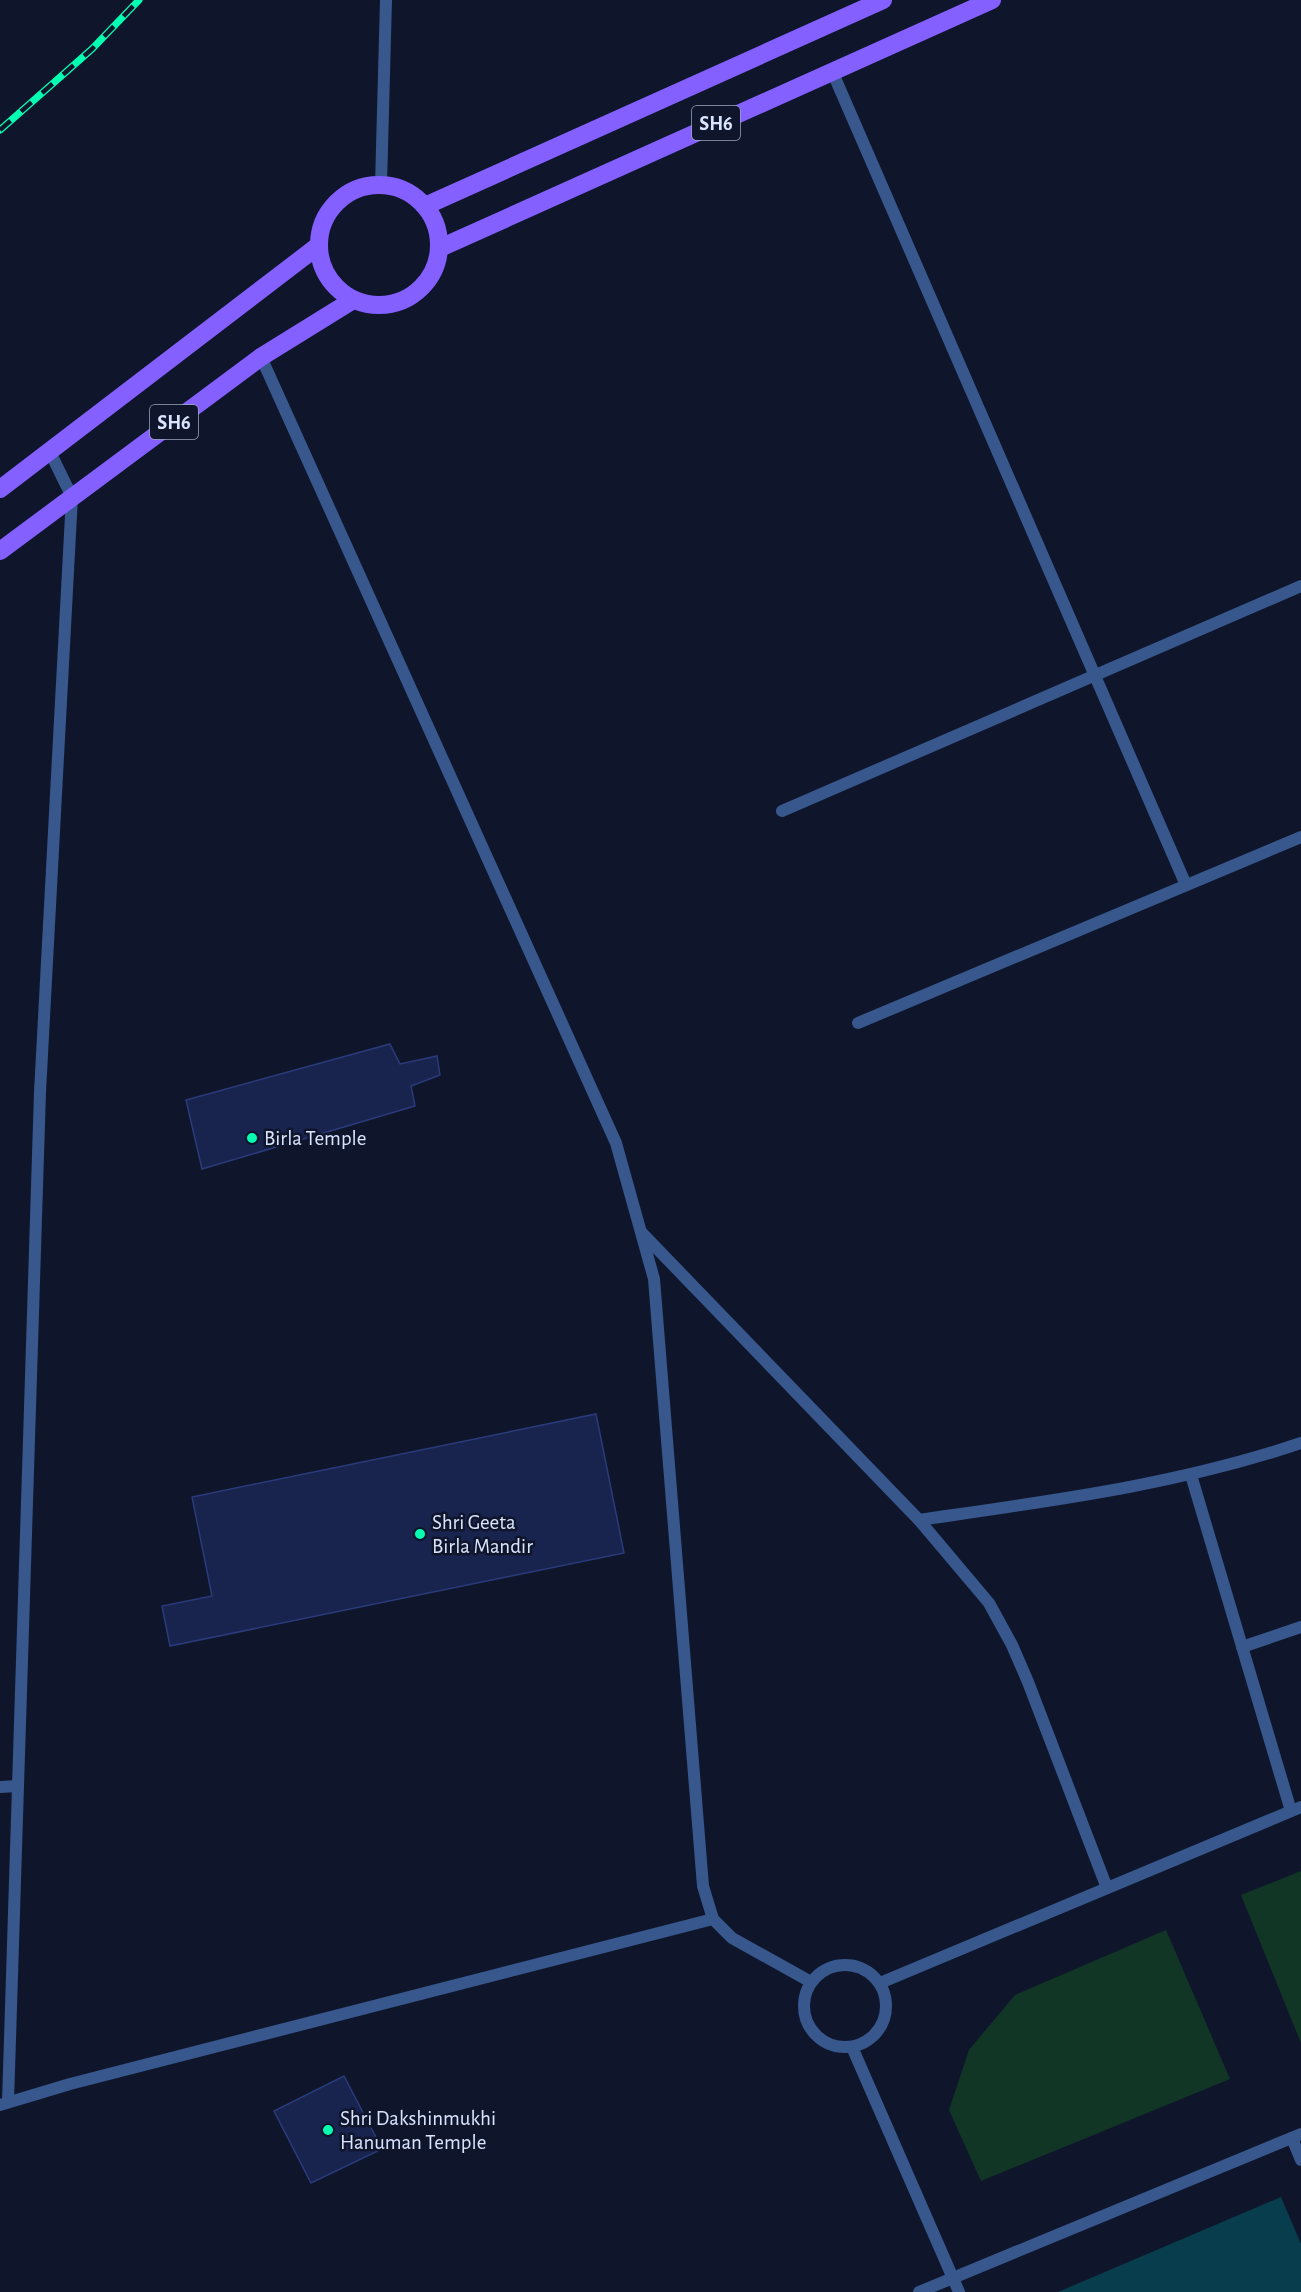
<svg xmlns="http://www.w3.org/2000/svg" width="1301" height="2292" font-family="'Alegreya Sans',sans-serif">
<rect width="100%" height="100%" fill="#0f162b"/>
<g fill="#113626">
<path d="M1301,1871V2043L1241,1895Z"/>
<path d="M1166,1930L1230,2079L981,2181L949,2110L969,2050L1015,1995Z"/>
</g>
<path fill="#073d4c" d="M1281,2197L1301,2244V2292H1058Z"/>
<g fill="#19244e" stroke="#2a3b7b" stroke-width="1.5">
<path d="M390,1044L400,1064L437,1056L440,1075L411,1086L415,1106L202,1169L186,1100Z"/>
<path d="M596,1414L624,1553L170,1646L162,1606L212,1596L192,1497Z"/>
<path d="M344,2076L382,2149L311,2183L274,2111Z"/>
</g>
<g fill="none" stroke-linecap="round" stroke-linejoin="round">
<g stroke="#37578d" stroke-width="12">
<path d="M1292,2138L1301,2160"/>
<path d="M919,2292L1301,2134"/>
</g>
<g stroke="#37578d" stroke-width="12">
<path d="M832,71L1186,885"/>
<path d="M381,185L386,0"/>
<path d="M782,811L1301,586"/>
<path d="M858,1023L1301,837"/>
<path d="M642,1233L919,1520L989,1603L1012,1645L1028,1682L1107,1888"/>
<path d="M1191,1475L1291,1811"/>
<path d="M919,1520C1049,1501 1177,1485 1301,1443"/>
<path d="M1242,1647L1301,1627"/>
<path d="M0,1787L18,1786"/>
<path d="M852,2047L959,2292"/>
<path d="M8,2102L40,1092L72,497L49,450"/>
<path d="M0,2105L70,2084L713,1919"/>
</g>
<g stroke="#37578d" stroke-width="12">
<path d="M261,357L616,1143L654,1279L703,1886L713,1919L732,1938L811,1982"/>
<circle cx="845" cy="2006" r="41"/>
<path d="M880,1983L1301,1807"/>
</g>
<g stroke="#8360ff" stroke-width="18">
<circle cx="379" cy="245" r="60"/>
<path d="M425,206L883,0"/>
<path d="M440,248L992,0"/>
<path d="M0,489L318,246"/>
<path d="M0,551L261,357L353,300"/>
</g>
<defs>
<path id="rail" d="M0,130L92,49L139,0"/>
</defs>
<use href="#rail" stroke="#05ffb2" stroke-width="7"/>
<use href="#rail" stroke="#0f162b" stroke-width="4.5" stroke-dasharray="14" stroke-linecap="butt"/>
</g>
<g fill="#05ffb2" stroke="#0f162b" stroke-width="2">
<circle cx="252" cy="1138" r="6"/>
<circle cx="420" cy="1534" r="6"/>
<circle cx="328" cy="2130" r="6"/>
</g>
<g text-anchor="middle" stroke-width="5" stroke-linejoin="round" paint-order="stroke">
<g fill="#0f162b" stroke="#9ca6bf" stroke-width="1.5">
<rect x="692" y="106" width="48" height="34" rx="4.5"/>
<rect x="150" y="405" width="48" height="34" rx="4.5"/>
</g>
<g font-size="20" font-weight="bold" fill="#d9e4ff">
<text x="716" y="130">SH6</text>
<text x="174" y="429">SH6</text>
</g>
<g font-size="21" fill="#d9e4ff" stroke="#0f162b" text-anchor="start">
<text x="264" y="1145">Birla Temple</text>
<text x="432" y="1529">Shri Geeta<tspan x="432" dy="24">Birla Mandir</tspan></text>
<text x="340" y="2125">Shri Dakshinmukhi<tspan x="340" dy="24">Hanuman Temple</tspan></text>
</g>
</g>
</svg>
